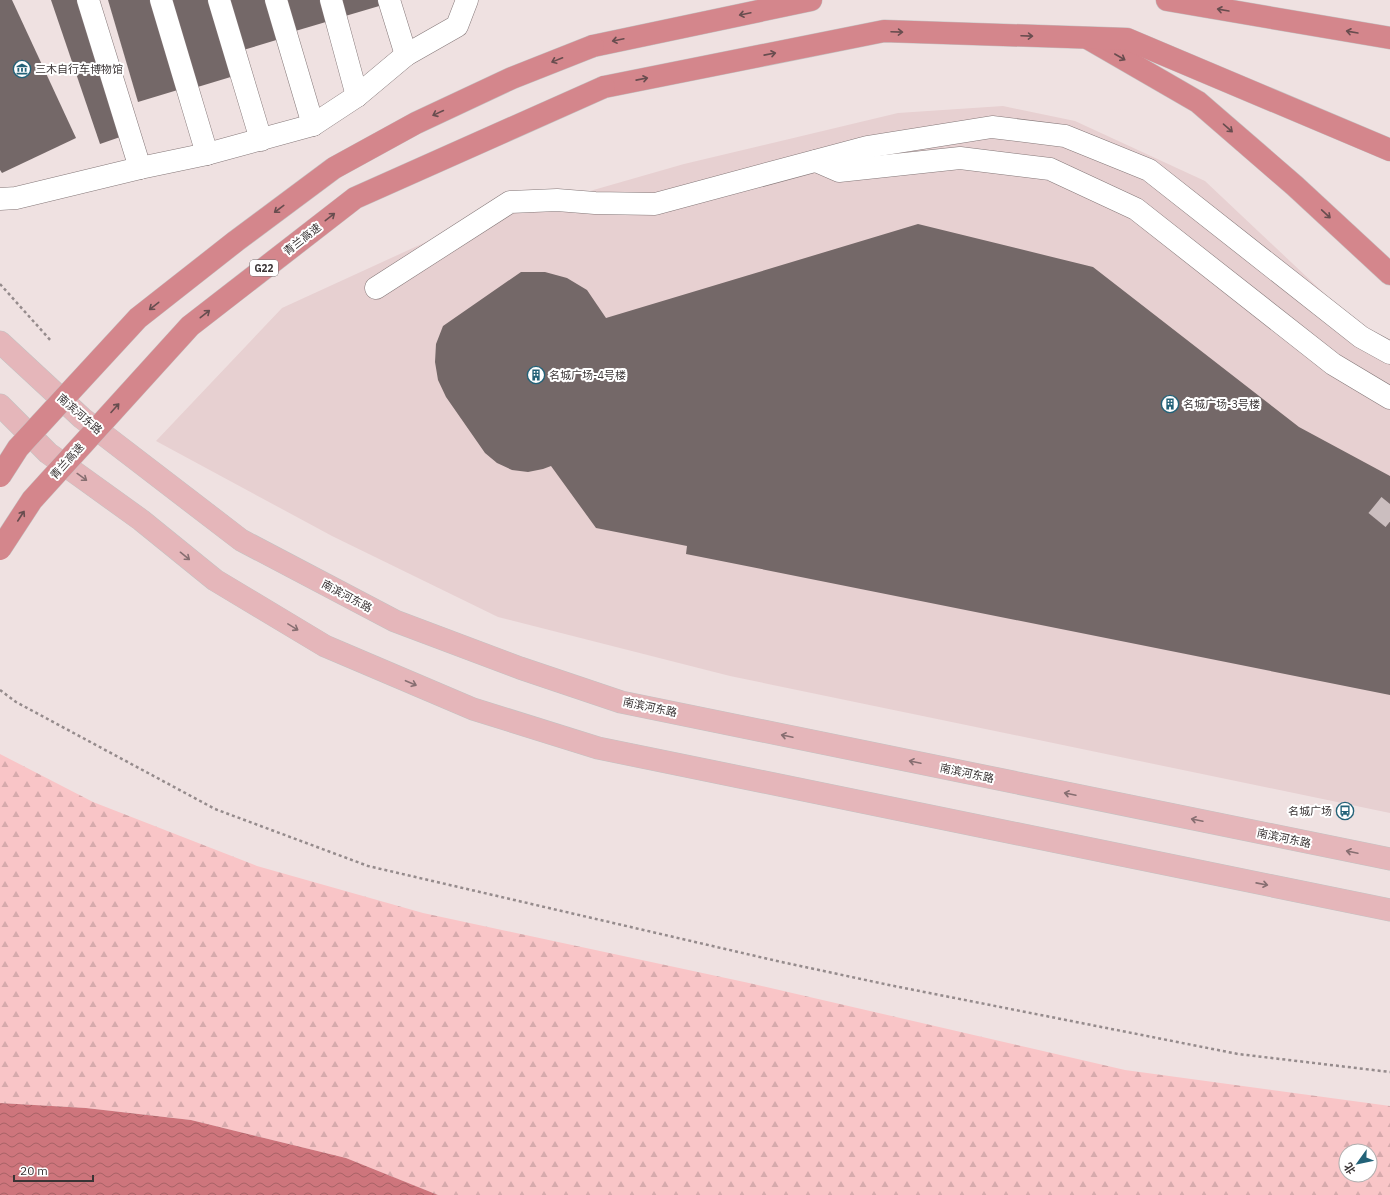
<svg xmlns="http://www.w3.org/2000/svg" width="1390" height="1195" font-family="'IBM Plex Sans','Noto Sans SC',sans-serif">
<defs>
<pattern id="forest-firs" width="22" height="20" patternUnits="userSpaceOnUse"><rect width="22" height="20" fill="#f9c5c7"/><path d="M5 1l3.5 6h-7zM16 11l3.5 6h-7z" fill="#d6aaac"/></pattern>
<pattern id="water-waves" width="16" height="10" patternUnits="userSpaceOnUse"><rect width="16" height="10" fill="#ce757c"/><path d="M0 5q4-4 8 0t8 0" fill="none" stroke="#a86166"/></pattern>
</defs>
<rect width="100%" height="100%" fill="#efe1e1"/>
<path fill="#e7d0d1" d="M1003,106L1075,121L1205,181L1328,297L1390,345V813L730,676L498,617L332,536L156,441L282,308L450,231L684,164L898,113Z"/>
<path fill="url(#forest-firs)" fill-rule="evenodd" d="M0,754L93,802L257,866L423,913L749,983L1125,1070L1390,1106V1195H438L346,1158L191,1120L86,1108L0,1103ZM1346,1151H1370V1175H1346Z"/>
<path fill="url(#water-waves)" d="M0,1103L86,1108L191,1120L346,1158L438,1195H0Z"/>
<g fill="#746868">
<path d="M0,0H12L76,138L2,173L0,170Z"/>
<path d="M51,0H77L123,136L100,144Z"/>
<path d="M108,0H155L181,89L138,102Z"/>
<path d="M165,0H212L234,76L191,89Z"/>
<path d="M225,0H272L283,38L240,51Z"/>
<path d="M283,0H330L336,19L292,32Z"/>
<path d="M337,0H384L386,4L342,17Z"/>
<path d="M918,224L1093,267L1299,427L1390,476V695L686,554L687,546L596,528L551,466L543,469L528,472L512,470L497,463L485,453L446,397L438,380L435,362L436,344L443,326L521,272H545L567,278L587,290L606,318Z"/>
</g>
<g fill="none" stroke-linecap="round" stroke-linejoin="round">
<path stroke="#cbbebf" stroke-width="22" stroke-dasharray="22 11" stroke-linecap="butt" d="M1377,520L1390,504"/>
<defs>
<g id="minor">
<path d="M88,0L140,168"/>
<path d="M161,0L207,154"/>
<path d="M219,0L261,140"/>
<path d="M276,0L313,125"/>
<path d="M331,0L357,96"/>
<path d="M389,0L406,55"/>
<path d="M816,161L839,171L960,158L1050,169L1136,209L1333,364L1390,398"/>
<path d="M0,199L16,198L140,168L207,154L313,125L357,96L406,55L457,26L467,0"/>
<path d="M376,288L510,202L557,200L595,203L655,204L867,147L992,127L1065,136L1149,170L1361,337L1390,353"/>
</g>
<g id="major">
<path d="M0,342L82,418L241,540L395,621L520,668L621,702L1390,859"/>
<path d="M0,405L48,453L141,520L215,580L325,646L473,709L598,748L1390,910"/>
</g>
<g id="highway">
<path d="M1167,0L1390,38"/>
<path d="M1089,39L1198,102L1295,186L1390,274"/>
<path d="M593,46L811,0"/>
<path d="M604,87L884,31L1127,39L1390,150"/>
</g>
</defs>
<use href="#minor" stroke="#857879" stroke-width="23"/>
<use href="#major" stroke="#c4c2c2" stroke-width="23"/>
<use href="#highway" stroke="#c4c2c2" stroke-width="23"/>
<g stroke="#958b8c" stroke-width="2.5" stroke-dasharray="3 3" stroke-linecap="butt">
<path d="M0,284L52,342"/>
<path d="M0,690L16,702L215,809L368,866L777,961L889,985L1238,1054L1390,1072"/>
</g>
<use href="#minor" stroke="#fff" stroke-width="22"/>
<use href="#major" stroke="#e5b6ba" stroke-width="22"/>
<use href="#highway" stroke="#d4868c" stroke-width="22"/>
<defs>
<g id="highway-bridge">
<path d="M0,476L18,448L138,318L236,241L334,168L416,123L512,78L593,46"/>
<path d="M0,549L32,500L190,326L355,198L604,87"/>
</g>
</defs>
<use href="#highway-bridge" stroke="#c4c2c2" stroke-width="23" stroke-linecap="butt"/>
<use href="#highway-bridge" stroke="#d4868c" stroke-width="22"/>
</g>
<defs><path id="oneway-shaft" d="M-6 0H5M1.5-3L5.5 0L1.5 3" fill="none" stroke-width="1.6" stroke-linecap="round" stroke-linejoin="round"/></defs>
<g stroke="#684d4f">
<use href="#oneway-shaft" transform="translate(1223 10) rotate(-170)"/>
<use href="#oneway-shaft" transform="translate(745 14) rotate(168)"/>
<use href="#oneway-shaft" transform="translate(897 32) rotate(2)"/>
<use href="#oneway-shaft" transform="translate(1352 32) rotate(-170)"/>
<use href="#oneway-shaft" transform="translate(1027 36) rotate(2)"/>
<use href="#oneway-shaft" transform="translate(618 40) rotate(168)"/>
<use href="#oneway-shaft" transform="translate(770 54) rotate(-11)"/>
<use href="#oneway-shaft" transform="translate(1120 57) rotate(30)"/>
<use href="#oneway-shaft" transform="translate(557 60) rotate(158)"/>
<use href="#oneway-shaft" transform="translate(642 79) rotate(-11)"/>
<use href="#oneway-shaft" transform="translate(438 113) rotate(155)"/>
<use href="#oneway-shaft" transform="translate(1228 128) rotate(41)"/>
<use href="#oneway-shaft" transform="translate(279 209) rotate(143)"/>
<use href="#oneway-shaft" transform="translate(1326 214) rotate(43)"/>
<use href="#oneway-shaft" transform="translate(330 217) rotate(-38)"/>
<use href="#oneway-shaft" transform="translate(154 306) rotate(142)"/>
<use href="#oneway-shaft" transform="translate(205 314) rotate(-38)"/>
<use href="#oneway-shaft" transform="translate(115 408) rotate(-48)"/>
<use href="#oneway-shaft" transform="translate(21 516) rotate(-57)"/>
</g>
<g stroke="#876e71">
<use href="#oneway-shaft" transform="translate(82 477) rotate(36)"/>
<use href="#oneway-shaft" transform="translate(185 556) rotate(39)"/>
<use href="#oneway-shaft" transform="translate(293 627) rotate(31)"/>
<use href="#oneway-shaft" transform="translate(411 683) rotate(23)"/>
<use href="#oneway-shaft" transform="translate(787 736) rotate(-168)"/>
<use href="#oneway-shaft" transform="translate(915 762) rotate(-168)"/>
<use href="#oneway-shaft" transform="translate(1070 794) rotate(-168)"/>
<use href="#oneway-shaft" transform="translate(1197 820) rotate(-168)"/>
<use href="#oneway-shaft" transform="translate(1352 852) rotate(-168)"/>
<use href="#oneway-shaft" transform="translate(1262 884) rotate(11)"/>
</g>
<defs>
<symbol id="museum-ring" viewBox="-11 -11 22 22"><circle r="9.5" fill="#fff" stroke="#236278" stroke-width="1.5"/><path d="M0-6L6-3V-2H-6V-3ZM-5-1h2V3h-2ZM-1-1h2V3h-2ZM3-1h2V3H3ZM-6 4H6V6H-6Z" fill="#236278"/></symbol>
<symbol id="building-ring" viewBox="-11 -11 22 22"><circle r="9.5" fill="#fff" stroke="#236278" stroke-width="1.5"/><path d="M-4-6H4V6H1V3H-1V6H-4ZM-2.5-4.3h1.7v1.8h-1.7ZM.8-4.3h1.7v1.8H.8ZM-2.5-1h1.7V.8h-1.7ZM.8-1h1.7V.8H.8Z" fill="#236278"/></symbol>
<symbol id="bus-ring" viewBox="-11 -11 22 22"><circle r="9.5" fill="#fff" stroke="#236278" stroke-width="1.5"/><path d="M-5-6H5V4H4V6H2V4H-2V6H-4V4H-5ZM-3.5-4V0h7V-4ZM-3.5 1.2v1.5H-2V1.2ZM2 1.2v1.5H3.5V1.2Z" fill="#236278"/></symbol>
</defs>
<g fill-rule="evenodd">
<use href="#museum-ring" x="12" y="59" width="20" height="20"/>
<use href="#building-ring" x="526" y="365" width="20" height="20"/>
<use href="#building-ring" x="1160" y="394" width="20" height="20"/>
<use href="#bus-ring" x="1335" y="801" width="20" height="20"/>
</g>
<g text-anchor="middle" stroke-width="4" stroke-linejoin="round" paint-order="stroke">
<rect fill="#fff" stroke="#757172" stroke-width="1" x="250" y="260" width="28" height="16" rx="3"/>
<g font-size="10" font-weight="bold" fill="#3a3435">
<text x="264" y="272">G22</text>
</g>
<g font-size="11" fill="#3a3435" stroke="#fff" text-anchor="start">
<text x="35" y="73">三木自行车博物馆</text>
<text x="549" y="379">名城广场-4号楼</text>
<text x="1183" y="408">名城广场-3号楼</text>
<text x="1332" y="815" text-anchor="end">名城广场</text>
</g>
<g font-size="11" fill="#3a3435" stroke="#fff">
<text transform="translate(302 239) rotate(-38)" y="4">青兰高速</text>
<text transform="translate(80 414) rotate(41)" y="4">南滨河东路</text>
<text transform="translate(67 461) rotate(-48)" y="4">青兰高速</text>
<text transform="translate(347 596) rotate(28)" y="4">南滨河东路</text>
<text transform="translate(650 707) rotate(12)" y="4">南滨河东路</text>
<text transform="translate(967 773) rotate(12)" y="4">南滨河东路</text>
<text transform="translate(1284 838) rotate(12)" y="4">南滨河东路</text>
</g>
</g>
<g transform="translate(1358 1163) rotate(237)"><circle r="19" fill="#ffffff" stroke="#b0aeae"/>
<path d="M0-3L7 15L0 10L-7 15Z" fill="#236278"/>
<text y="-6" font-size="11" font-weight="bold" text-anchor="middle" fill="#3a3435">北</text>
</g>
<path d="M14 1175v6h79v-6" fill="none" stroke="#3a3435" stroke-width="2"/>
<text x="20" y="1175" font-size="12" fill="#3a3435" stroke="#ffffff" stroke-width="3" paint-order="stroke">20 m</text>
</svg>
